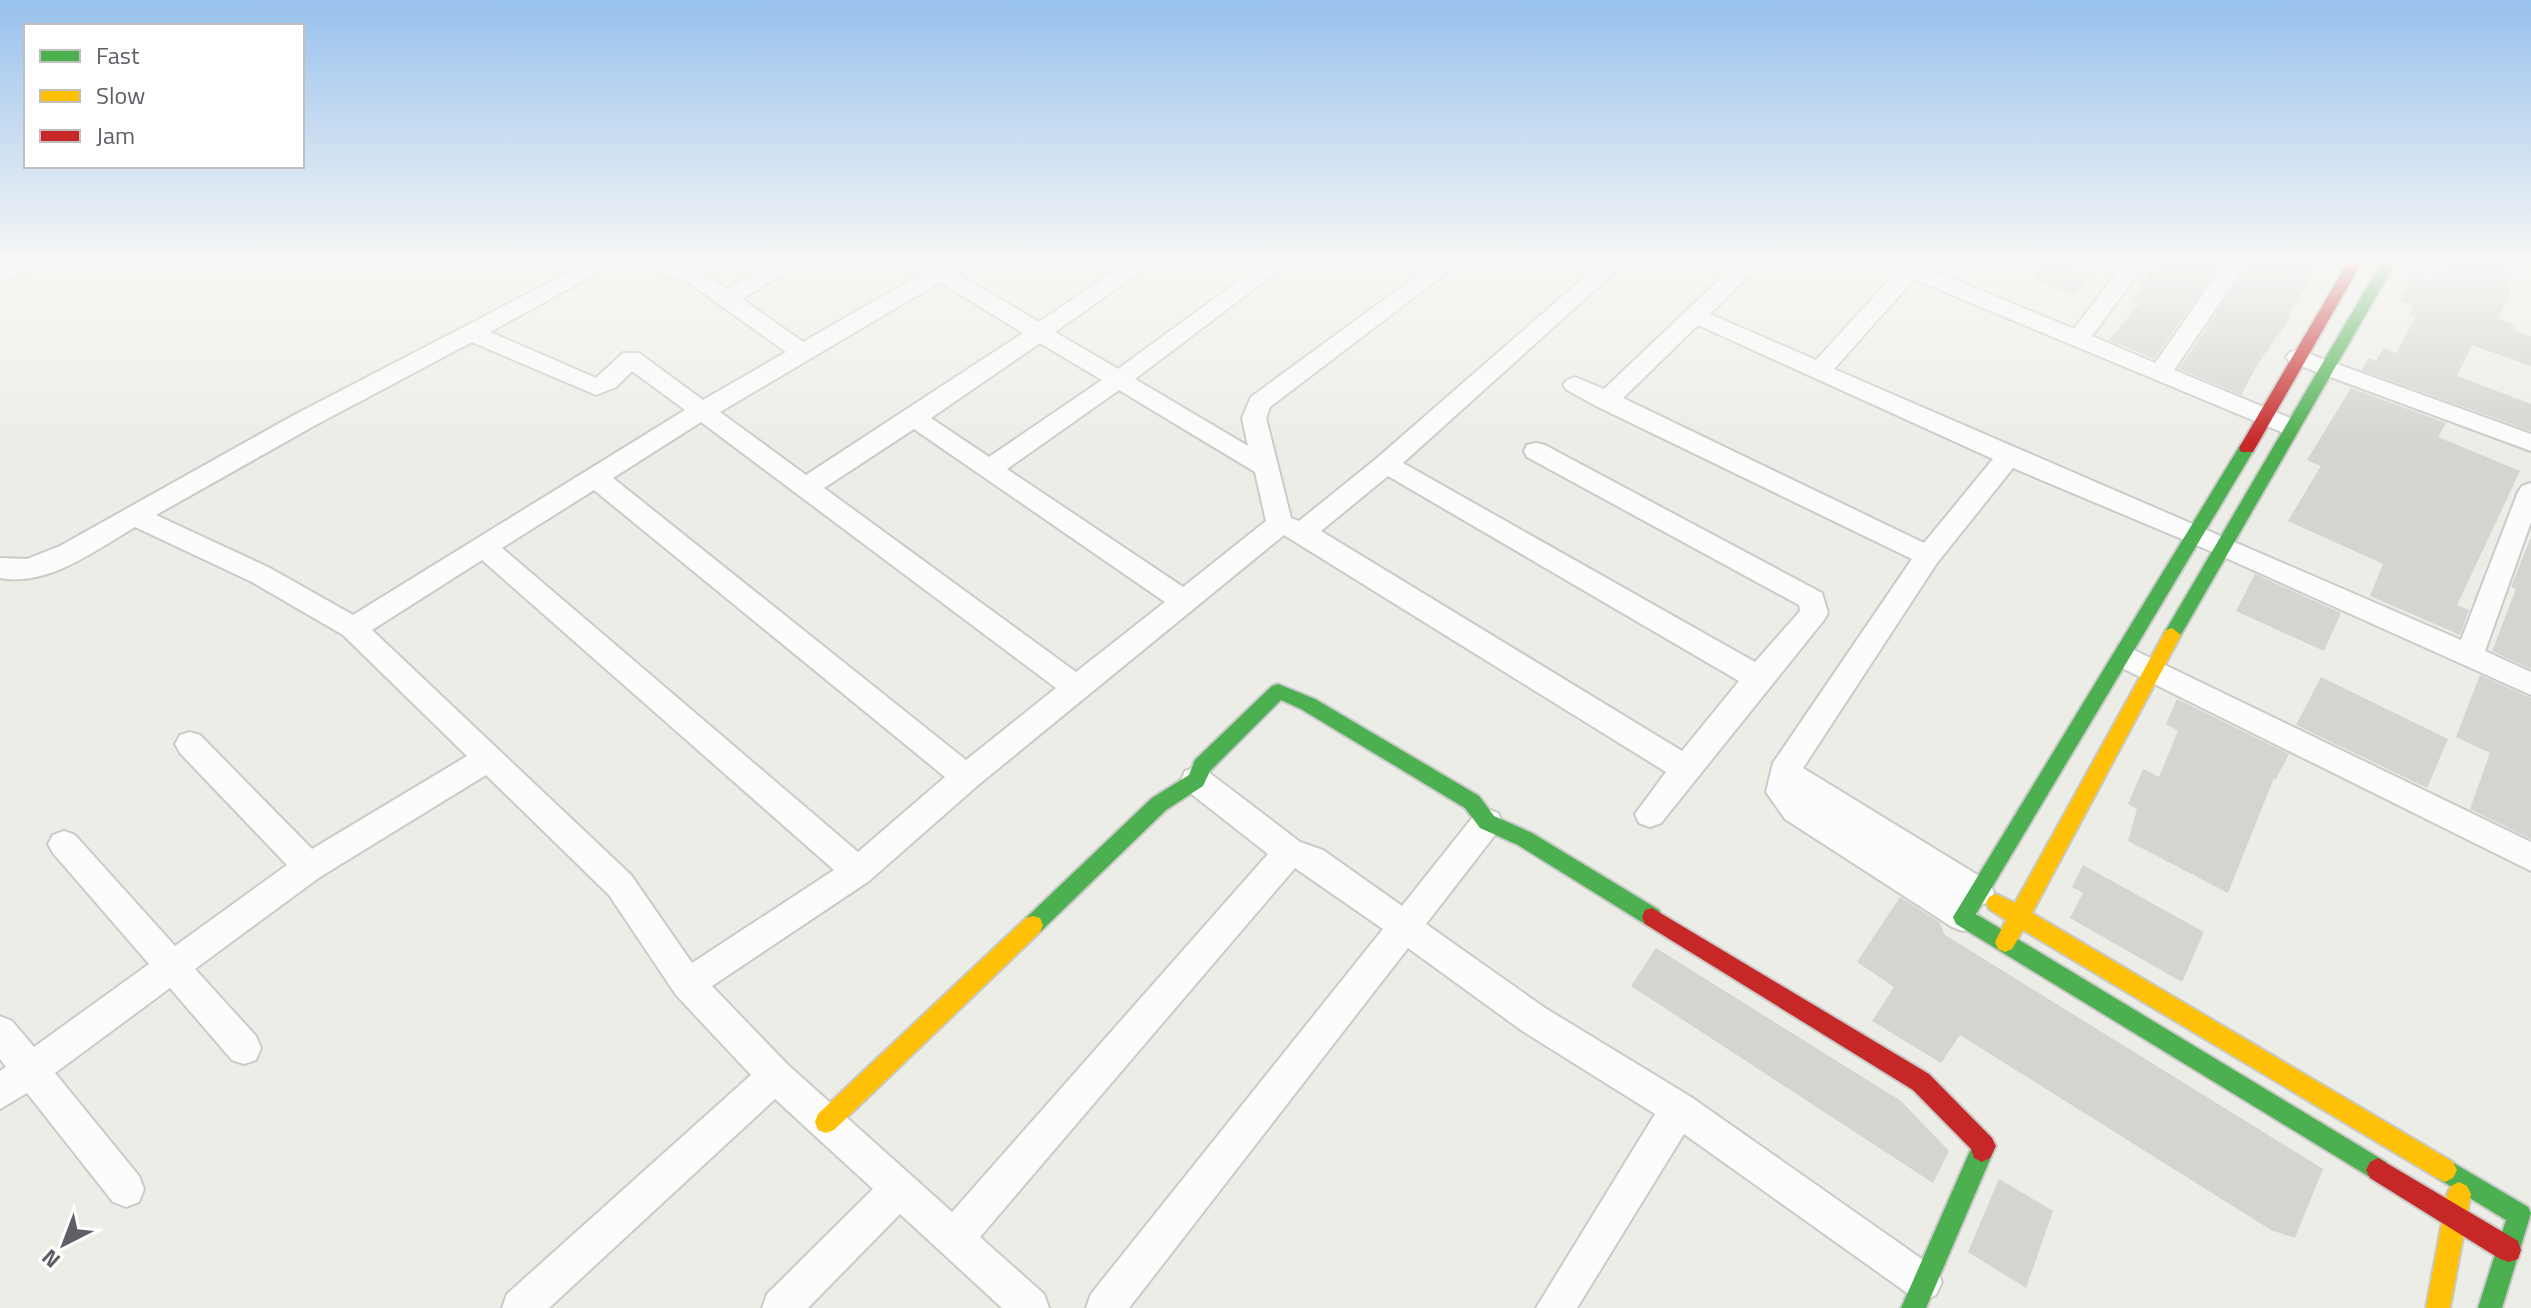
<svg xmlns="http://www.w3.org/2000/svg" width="2531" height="1308" font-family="'Titillium Web',sans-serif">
<rect width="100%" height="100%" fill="#edede8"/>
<g fill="#d4d4d1">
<path d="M2011,260H2057L2092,275L2073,295L2034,279L2039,272Z"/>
<path d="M2166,260H2223L2154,359L2109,340L2139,304L2131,301L2155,266L2160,268Z"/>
<path d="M2252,260H2323L2288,316L2291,317L2259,362L2241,395L2179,369Z"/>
<path d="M2464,260H2502L2515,279L2502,280L2511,292L2498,319L2516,325L2514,330L2531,336V366L2472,345L2457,376L2531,404V431L2361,370L2369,358L2376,361L2383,348L2396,353L2415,318L2408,315L2413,306L2399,301L2413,276L2427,281L2439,269Z"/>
<path d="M2351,388L2446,423L2438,437L2520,471L2457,605L2469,610L2460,635L2370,596L2383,564L2288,521L2321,466L2307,460Z"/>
<path d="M2530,539H2531V669L2492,651L2516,589L2511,587Z"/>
<path d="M2255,574L2341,613L2324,651L2236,611Z"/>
<path d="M2480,675L2531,698V839L2470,809L2490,753L2456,737Z"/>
<path d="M2321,677L2448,739L2427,788L2296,725Z"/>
<path d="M2177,699L2289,754L2276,779L2274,778L2228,893L2128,841L2137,809L2128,804L2143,769L2159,777L2178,731L2166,724Z"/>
<path d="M2083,865L2204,932L2182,982L2070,918L2083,893L2072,887Z"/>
<path d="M1900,897L1939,922L1945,935L2323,1169L2295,1238L2271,1230L1960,1035L1941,1063L1872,1021L1894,987L1857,962Z"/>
<path d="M1656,948L1901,1101L1949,1151L1933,1183L1631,986Z"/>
<path d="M1999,1179L2053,1211L2026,1288L1968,1252Z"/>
</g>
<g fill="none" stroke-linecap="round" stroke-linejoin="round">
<defs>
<g id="street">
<path d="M16,260H47L44,265L0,282V267Z"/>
<path d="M593,260H621L490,332L596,378L623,353H639L703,400L786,352L688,282L634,265L631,260C669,260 696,267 727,289L778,260H805L742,299L803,342L946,260H973L956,273L1039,322L1130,260H1156L1055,332L1118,369L1267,260H1292L1135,379L1248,446L1242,418L1251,397L1438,260H1463L1270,407L1266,418L1291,518L1299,521L1377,458L1604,260H1628L1403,463L1755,662L1800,611L1799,605L1527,457L1524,451L1527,445L1536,443L1545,445L1822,593L1828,613L1824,620L1661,823L1650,827L1639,823L1635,814L1666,772L1284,535L977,786L869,881L712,986L787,1064L952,1212L1268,854L1185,789L1181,780L1185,771L1196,767L1207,771L1300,842L1323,850L1402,906L1476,813L1487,809L1498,813L1502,822L1498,831L1426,924L1545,1008L1691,1097L1936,1269L1942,1282L1936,1295L1923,1301L1910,1295L1684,1134L1577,1308H1536L1655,1114L1521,1030L1408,948L1129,1308H1086L1091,1294L1383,929L1295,868L980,1237L1044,1294L1049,1308H1002L900,1214L808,1308H762L767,1294L873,1189L775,1099L549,1308H502L507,1294L751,1075L676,995L609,895L486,775L320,877L195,969L256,1036L261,1048L256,1060L244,1064L232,1060L170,988L55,1073L139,1176L144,1189L139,1202L126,1207L113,1202L27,1093L0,1109V1071L6,1067L0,1059V1016L12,1021L34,1047L149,964L53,853L48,844L53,835L64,831L75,835L175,946L287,865L180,753L175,744L180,735L190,732L200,735L312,849L467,756L343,635L252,582L135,527C96,550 48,587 0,578V558L27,559L60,546L294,415ZM940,282L1023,333L806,475L720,412ZM472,342L596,395L616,387L632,371L685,410L353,615L270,568L156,515L312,427ZM1040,343L1102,380L989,457L931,418ZM1119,390L1255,472L1266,521L1183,587L1007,469ZM701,422L1056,688L966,760L613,478ZM914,429L1165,602L1076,672L824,488ZM1388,476L1739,681L1682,751L1321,531ZM594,490L945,777L858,852L502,548ZM482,560L834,870L692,963L631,875L372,630Z"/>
<path d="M1740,260H1764L1710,314L1816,360L1907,260H1930L1924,267L2074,329L2126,260H2148L2092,336L2155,363L2227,260H2249L2174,370L2295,420L2298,426L2295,432L2286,434L1914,279L1834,369L2461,640L2518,492L2522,486L2531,483V522L2485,651L2531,672V695L2215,553L2013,468L1937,563L1803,768L1989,882L1994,892L1989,902L1978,906L1964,900L1974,907L1979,917L1974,927L1963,931L1952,927L1785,819L1766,792L1773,763L1912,559L1598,407L1567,390L1563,385L1567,380L1575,377L1604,389ZM1698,325L1993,459L1924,543L1623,398Z"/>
<path d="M2298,350L2531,434V451L2290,362L2286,357L2290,352Z"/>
<path d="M2134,650L2531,842V871L2124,669L2120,661L2124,653Z"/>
</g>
<g id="fast">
<path d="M2383,260H2397L2178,640H2166L2163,635L2166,630Z"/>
<path d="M2247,443L2255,448L1976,914L2386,1162L2390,1170L2386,1178L2378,1182L1956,924L1953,917L2241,444Z"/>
<path d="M1278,684L1315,699L1479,796L1494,816L1532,833L1659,910L1662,917L1659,924L1652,926L1645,924L1518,845L1480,828L1465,808L1301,709L1281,700L1210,771L1203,786L1166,810L1040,932L1033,934L1026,932L1023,925L1026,918L1152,798L1189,775L1195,760L1272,686Z"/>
<path d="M1982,1138L1990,1142L1994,1150L1926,1308H1901L1974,1142Z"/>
<path d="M2445,1158L2528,1207L2531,1213L2502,1308H2478L2506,1220L2437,1178L2433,1170L2437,1162Z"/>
</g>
<g id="slow">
<path d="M2172,628L2181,635L2032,913L2453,1162L2457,1170L2453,1178L2445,1182L2437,1178L2023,930L2012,949L2005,952L1998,949L1995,942L2006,920L1989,909L1986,903L1989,897L1996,894L2015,903L2166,630Z"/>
<path d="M1033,916L1040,918L1043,925L1040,932L834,1130L826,1133L818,1130L815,1122L818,1114L1026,918Z"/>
<path d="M2459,1182L2467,1186L2471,1194L2450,1308H2426L2447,1194L2451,1186Z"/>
</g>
<g id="jam">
<path d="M2349,260H2363L2253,452H2241L2239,448Z"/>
<path d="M1652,908L1929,1074L1992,1138L1996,1146L1990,1158L1982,1162L1974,1158L1971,1149L1913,1090L1645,924L1642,917L1645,910Z"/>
<path d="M2378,1158L2518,1241L2521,1250L2518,1259L2509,1262L2500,1259L2370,1178L2366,1170L2370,1162Z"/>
</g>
</defs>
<use href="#street" stroke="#cacac8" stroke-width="4"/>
<use href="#fast" stroke="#c9cac8" stroke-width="4"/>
<use href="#slow" stroke="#c9cac8" stroke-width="4"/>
<use href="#jam" stroke="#c9cac8" stroke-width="4"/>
<use href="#street" fill="#fcfcfc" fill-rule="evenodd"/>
<use href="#fast" fill="#4caf50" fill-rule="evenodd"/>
<use href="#slow" fill="#ffc107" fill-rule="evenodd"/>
<use href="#jam" fill="#c62828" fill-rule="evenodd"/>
</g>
<linearGradient id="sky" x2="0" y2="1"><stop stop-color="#98c1ed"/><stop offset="0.59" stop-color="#f7f7f5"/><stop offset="1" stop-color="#f7f7f5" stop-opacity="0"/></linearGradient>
<rect width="2531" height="443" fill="url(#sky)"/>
<rect x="24" y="24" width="280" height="144" fill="#ffffff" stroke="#bfbfc2" stroke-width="2"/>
<rect x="40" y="50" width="40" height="12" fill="#4caf50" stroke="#bfbfc2" stroke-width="2"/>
<text x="96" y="64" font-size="24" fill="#5e6066">Fast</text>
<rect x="40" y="90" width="40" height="12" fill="#ffc107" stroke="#bfbfc2" stroke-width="2"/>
<text x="96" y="104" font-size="24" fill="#5e6066">Slow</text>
<rect x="40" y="130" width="40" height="12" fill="#c62828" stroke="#bfbfc2" stroke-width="2"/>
<text x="96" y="144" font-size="24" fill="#5e6066">Jam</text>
<g transform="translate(64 1244) rotate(222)" stroke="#ffffff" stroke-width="6" paint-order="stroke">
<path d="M0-6L14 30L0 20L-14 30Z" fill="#5e6066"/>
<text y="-12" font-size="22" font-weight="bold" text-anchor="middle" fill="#5e6066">N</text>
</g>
</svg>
